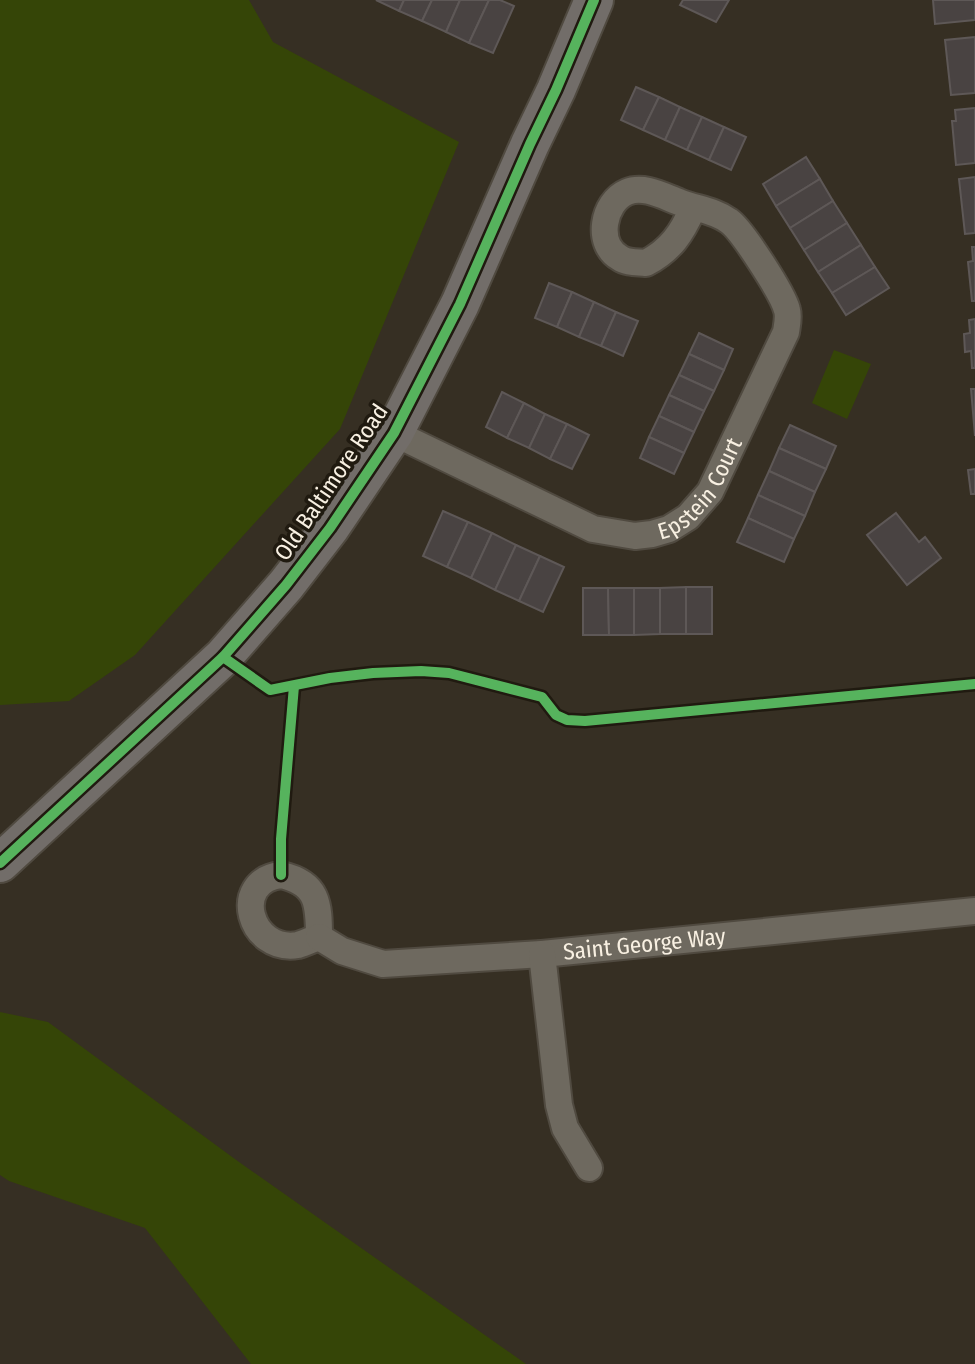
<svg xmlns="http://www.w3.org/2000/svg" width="975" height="1364" font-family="'Fira Sans Condensed',sans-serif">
<rect width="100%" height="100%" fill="#362f23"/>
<g fill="#354507">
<path d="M0,0H249L273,42L459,142L340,429L135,655L69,701L0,705Z"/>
<path d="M834,350L871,364L847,419L812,403Z"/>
<path d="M0,1012L48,1022L239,1162L526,1364H251L145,1228L9,1181L0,1175Z"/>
</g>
<g fill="#494342" stroke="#5e5857" stroke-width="2">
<path d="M376,0H404L399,11Z"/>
<path d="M404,0H432L422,21L399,11Z"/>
<path d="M432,0H460L446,32L422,21Z"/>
<path d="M460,0H489L469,43L446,32Z"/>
<path d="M489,0H500L514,6L493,53L469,43Z"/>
<path d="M683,0H729L716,22L680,5Z"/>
<path d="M933,0H975V20L935,24Z"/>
<path d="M975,37V93L951,95L945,40Z"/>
<path d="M636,87L659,97L643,130L621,120Z"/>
<path d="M659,97L680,107L665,140L643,130Z"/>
<path d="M680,107L702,117L687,150L665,140Z"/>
<path d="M975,108V163L956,165L952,121H956L955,110Z"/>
<path d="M702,117L724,127L709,160L687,150Z"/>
<path d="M724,127L746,137L731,170L709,160Z"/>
<path d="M806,157L820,179L776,206L763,184Z"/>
<path d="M975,177V233L965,234L959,179Z"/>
<path d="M820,179L833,201L790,228L776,206Z"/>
<path d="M833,201L847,223L804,250L790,228Z"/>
<path d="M847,223L861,245L818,272L804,250Z"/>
<path d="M861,245L875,267L832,293L818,272Z"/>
<path d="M972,247H975V301H972L968,262L973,261Z"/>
<path d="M875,267L889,288L846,315L832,293Z"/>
<path d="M549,283L572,292L557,327L535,318Z"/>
<path d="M572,292L594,302L579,337L557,327Z"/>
<path d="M594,302L616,312L601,346L579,337Z"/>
<path d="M616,312L638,321L623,356L601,346Z"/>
<path d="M975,319V368H972L971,351L965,352L964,334L970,333L969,320Z"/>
<path d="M699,333L733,349L724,370L689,354Z"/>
<path d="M689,354L724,370L714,391L679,375Z"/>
<path d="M679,375L714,391L704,411L669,395Z"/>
<path d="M971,389H975V436Z"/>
<path d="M502,392L524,403L507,438L486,427Z"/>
<path d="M669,395L704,411L694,432L659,416Z"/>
<path d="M524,403L545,414L529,448L507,438Z"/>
<path d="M545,414L567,424L550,459L529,448Z"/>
<path d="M659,416L694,432L684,453L649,437Z"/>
<path d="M567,424L589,435L572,469L550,459Z"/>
<path d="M790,425L836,446L826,469L779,448Z"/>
<path d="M649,437L684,453L674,474L640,458Z"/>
<path d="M779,448L826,469L815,492L769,471Z"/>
<path d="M975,469V494H971L968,470Z"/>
<path d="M769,471L815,492L805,516L758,495Z"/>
<path d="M758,495L805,516L794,539L748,518Z"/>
<path d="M443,511L468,522L447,567L423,556Z"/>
<path d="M896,513L919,542L925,537L941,558L907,585L867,535Z"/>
<path d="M748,518L794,539L784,562L737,542Z"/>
<path d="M468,522L492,533L471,578L447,567Z"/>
<path d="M492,533L516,545L495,590L471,578Z"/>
<path d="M516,545L540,556L519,601L495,590Z"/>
<path d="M540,556L564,567L543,612L519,601Z"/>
<path d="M686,587V634H660V588Z"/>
<rect x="686" y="587" width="26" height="47"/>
<path d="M583,588H608L609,635H583Z"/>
<path d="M608,588H634V635H609Z"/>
<path d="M634,588H660V634L634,635Z"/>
</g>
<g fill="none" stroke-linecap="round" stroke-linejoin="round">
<defs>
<g id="street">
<path id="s1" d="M394,433L593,529L635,536L652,534L669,529L688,517L710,492L786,332C787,325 789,317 787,310C783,294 742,230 729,221C714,210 696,209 679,202C663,196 644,185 627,192C603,202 595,244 620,258C627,263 638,262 646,263C671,250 682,233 693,208"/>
<path d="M281,875C318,883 319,904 319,937C313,939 305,943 298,945C249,953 230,881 281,875Z"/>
<path id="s2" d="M319,937L342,951L383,964L542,954L975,911"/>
<path d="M542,954L559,1105L565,1128L589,1168"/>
</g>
<path id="secondary" d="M0,863L223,657L286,585L330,528L394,433L460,304L530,144L556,90L594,0"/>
</defs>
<use href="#street" stroke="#504a40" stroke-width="30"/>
<use href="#secondary" stroke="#504a40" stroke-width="42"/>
<use href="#street" stroke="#6e695f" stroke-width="26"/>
<use href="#secondary" stroke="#726d69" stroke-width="38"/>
<defs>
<g id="cycleway">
<path d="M223,657L270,690L330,678L373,673L421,671L449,673L542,697L556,715L567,720L585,721L975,684"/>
<path d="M0,863L223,657L286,585L330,528L394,433L460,304L530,144L556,90L594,0"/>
<path d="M281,875V839L294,686"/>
</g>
</defs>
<use href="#cycleway" stroke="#201a10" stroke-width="15"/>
<use href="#cycleway" stroke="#56b35d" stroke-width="10"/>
</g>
<g text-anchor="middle" stroke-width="7" stroke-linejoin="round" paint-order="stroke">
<g font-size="23" fill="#f8f0e2" stroke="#201a10">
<text transform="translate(331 482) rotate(-56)" y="8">Old Baltimore Road</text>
<text dy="8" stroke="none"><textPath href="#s1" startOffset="350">Epstein Court</textPath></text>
<text dy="8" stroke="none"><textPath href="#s2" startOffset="332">Saint George Way</textPath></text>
</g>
</g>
</svg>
